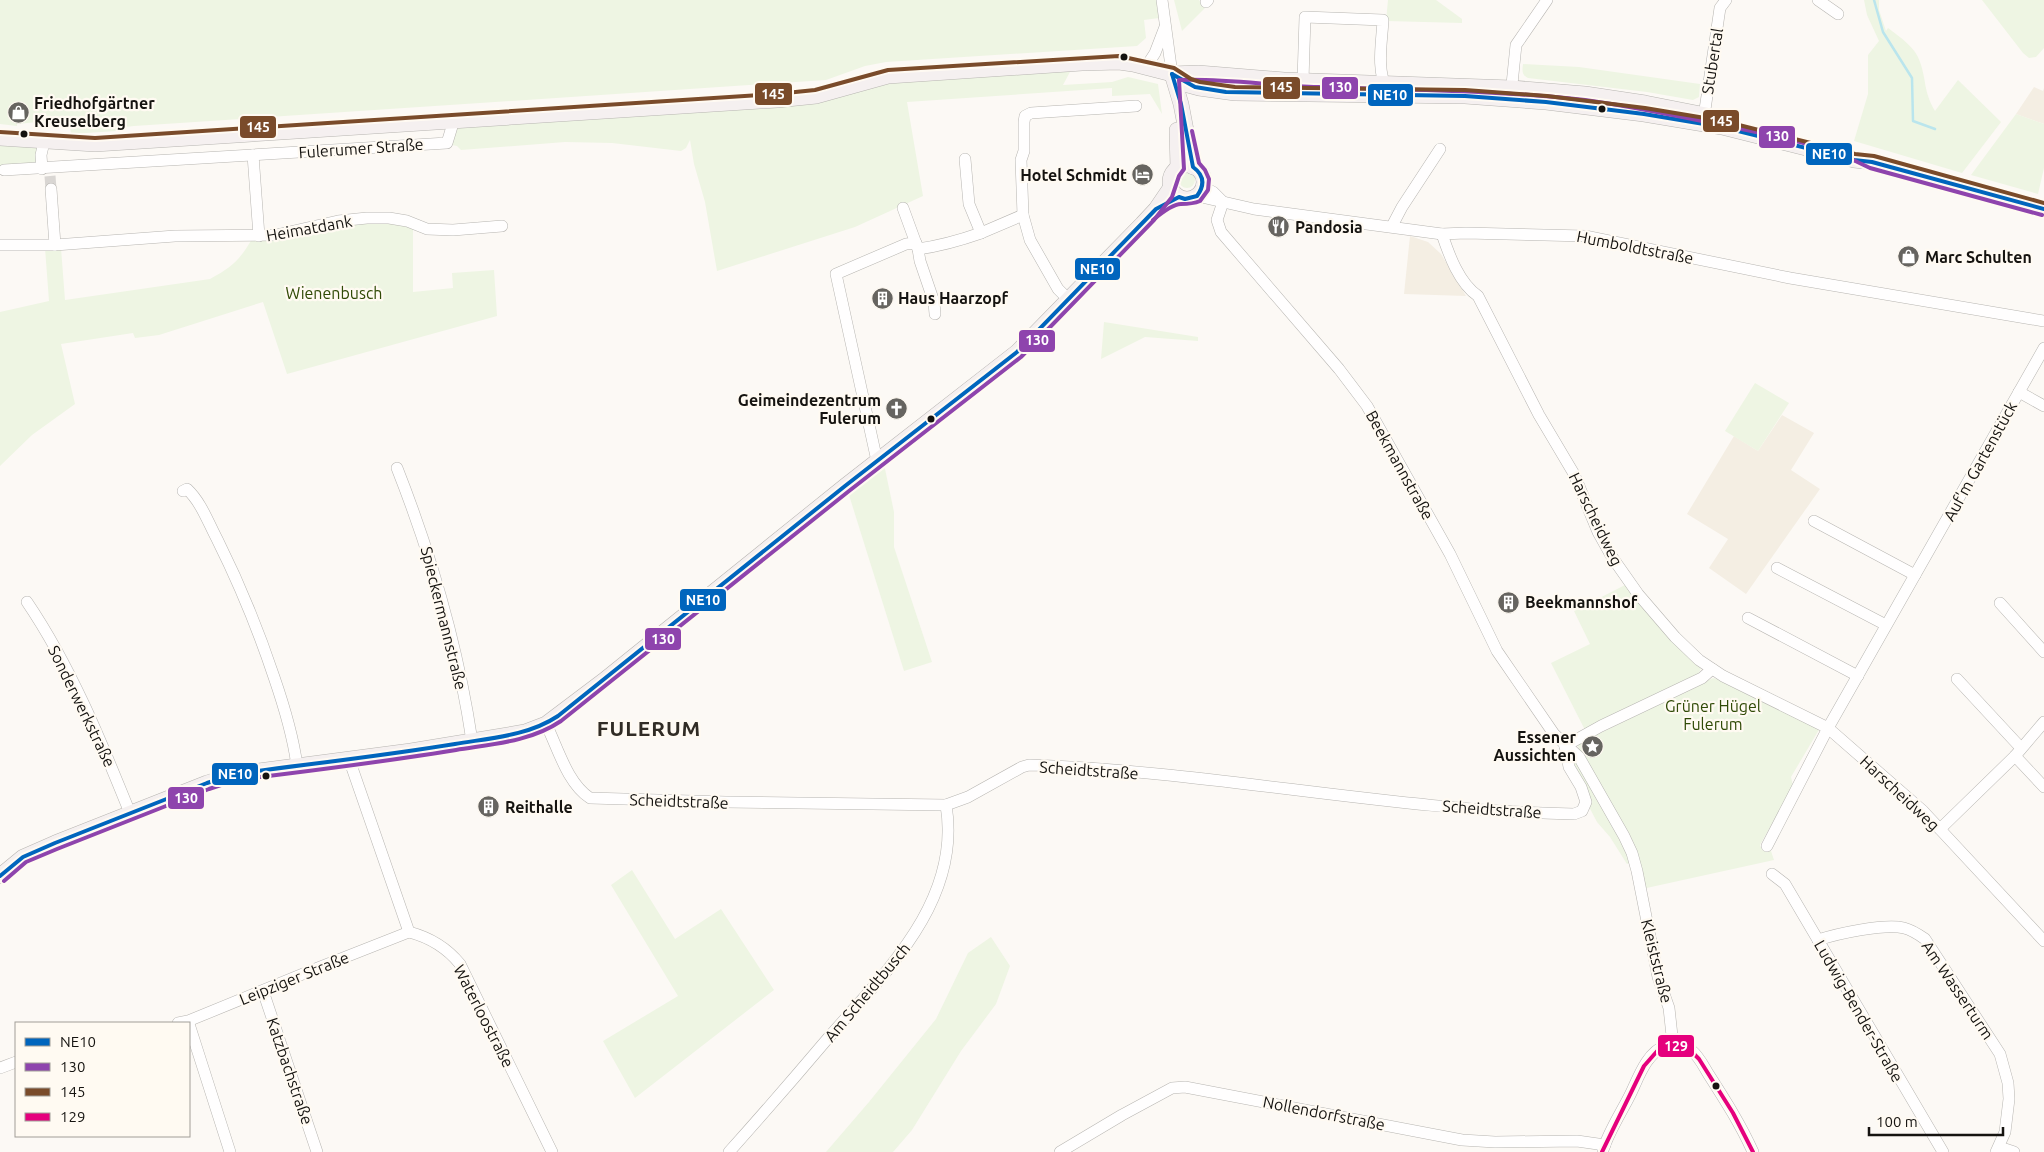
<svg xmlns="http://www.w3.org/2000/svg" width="2044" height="1152" font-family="Ubuntu,sans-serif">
<rect width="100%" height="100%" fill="#fcf9f5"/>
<g fill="#f4eee3">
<path d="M2034,87L2043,91L2044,88V124L2016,114Z"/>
<path d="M1410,236L1428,242L1441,254L1466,296L1404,294Z"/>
<path d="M1782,415L1814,433L1791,470L1820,489L1746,594L1709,568L1728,539L1687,514L1734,436L1758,451Z"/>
</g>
<g fill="#eef5e3">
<path d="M0,0H1157L1159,18L1144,20L1146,38L1137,46L886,62L865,66L826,80L134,126L117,128V131L71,134L69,119L17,124V126L0,124Z"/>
<path d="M1174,0H1199L1205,8L1182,31Z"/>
<path d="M1388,0H1436L1462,19V23L1386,21Z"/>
<path d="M1864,0H1879V10L1886,31L1888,28C1900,37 1916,48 1920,62C1927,82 1923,90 1935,111L1958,80L2001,122L1962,173L1854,141L1868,94V55L1879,41L1867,15Z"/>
<path d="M1982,0H2044V48L2036,57L2029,58L2023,53Z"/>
<path d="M1523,64L1579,67L1700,84L1699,97L1693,100L1647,92L1528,78C1522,75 1522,71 1523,64Z"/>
<path d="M1071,70L1063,85L1112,82L1128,77L1158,84L1162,114L1150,94L1112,96V88L907,102L923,196L855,227L717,271L705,202L694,164L690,140L686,148L681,151L612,143L565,142L461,150L457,146L447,144L454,124L686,110L889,81Z"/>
<path d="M2016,114L2044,124V168L2038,194L1971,175Z"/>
<path d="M0,143L42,145L40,168L0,169Z"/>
<circle cx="1187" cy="180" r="8"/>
<path d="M369,220L413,226V292L453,288L452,273L494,270L497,316L287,374L263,302L159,335L135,338L133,333L61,344L75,404L32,435L0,466V312L49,301L45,248H61L65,300L210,279C232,267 239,261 252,239Z"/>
<path d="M1104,322L1198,337V341L1145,337L1101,359Z"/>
<path d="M1755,383L1789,403L1758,451L1725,431Z"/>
<path d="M884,464L894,512V547L932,662L904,671L849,495L872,477L871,474Z"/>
<path d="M1627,584L1701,668L1698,675L1585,730L1551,663L1590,644L1574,611Z"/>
<path d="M1713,678L1721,680L1820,728L1791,777L1793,786L1760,845L1763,851H1771L1774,860L1642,889L1639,876L1579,756L1578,744Z"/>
<path d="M1574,761L1579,763L1634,861L1627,864L1610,837L1597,822L1587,803L1572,762Z"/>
<path d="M632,870L675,939L721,909L774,990L635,1098L603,1041L678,996L611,885Z"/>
<path d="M991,937L1010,966L996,1004L961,1051L912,1130L893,1152H826L869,1102L936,1019L968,953Z"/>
</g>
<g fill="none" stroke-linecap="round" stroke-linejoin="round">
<path stroke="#bae5ed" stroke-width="2.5" d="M1874,0L1883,32L1912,78L1913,121L1935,129"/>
<path stroke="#d9d6d3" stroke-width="11" stroke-dasharray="11 5.5" stroke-linecap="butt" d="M50,176L51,189"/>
<defs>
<g id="street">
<path d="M1162,0L1172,74"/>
<path d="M1818,0L1838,14"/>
<path d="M1206,2L1208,0"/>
<path d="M1146,67L1155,53L1165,27"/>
<path d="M1299,86L1303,80L1305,17L1383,20C1382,41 1376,70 1387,89"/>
<path d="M1511,94L1516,45L1547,0"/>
<path d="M1703,123L1720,8L1726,0"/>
<path d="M253,155L259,236"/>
<path d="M965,159L969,204L981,233L1023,215"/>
<path d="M42,169L41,155L44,142"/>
<path d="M4,170L447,143L454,120"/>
<path d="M1203,187L1213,192L1223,202"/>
<path d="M51,189L55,245"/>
<path d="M1197,196L1254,209L1442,234L1466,233L1585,236L1790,278L2044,321"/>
<path d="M1223,202L1217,220L1221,232L1339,369L1367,406L1450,554L1497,651L1554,734L1579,757L1624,836L1632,853L1637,871L1658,977L1669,1008L1673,1045"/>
<path d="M903,208L918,249L920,261L934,302L935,314"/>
<path d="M1392,226L1402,207L1440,149"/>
<path d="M1442,234C1449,255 1459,283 1478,296L1539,415L1574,474L1598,532L1612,557L1638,594L1675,637L1699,660L1723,676L1828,728L1923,811L2044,941"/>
<path d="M0,245H55L175,236L276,235L338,221L367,218H389L407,221L427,229L453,230L502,226"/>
<path d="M918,249C940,246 961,240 981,233"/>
<path d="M1069,300L1058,289L1030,240L1023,215L1021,160L1024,151V122L1025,116L1031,113L1136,106"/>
<path d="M2019,392L2044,406"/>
<path d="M877,461L836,274L906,244L916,243"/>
<path d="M397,468C432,557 458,647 472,741"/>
<path d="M183,491L187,489C201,502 208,522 217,539C239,583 258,629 274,677C284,706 293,735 297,766"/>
<path d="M1814,521L1915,575"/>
<path d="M1777,568L1886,625"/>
<path d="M27,602C71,667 101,741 130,813"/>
<path d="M2000,603L2044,652"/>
<path d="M1748,618L1858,676"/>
<path d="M1957,679L2021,748"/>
<path d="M546,724C558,748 567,783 590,798L726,802L946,805L968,797L1022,767L1029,765C1212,771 1392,811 1574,814L1582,811L1586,802L1581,787L1569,767L1565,746"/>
<path d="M1565,746L1601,726L1702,678L1712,669"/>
<path d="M2015,756L2044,787"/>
<path d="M349,759L409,932"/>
<path d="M1940,829L2015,756L2044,722"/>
<path d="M1767,846L1828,728L2044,348"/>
<path d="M1772,874L1785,884L1943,1152"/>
<path d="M409,932C428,937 447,948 460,964L552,1152"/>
<path d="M1818,940C1836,934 1885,923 1904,928C1912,930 1918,934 1925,939L2000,1054L2008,1083L2009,1099L2005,1132L1996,1152"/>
<path d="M263,991L317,1152"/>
<path d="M178,1023L188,1021L315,969L409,932"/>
<path d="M189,1024L230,1152"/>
<path d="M0,1068L16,1062"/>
<path d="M1999,1147L2014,1152"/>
<path d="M1603,1150C1609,1131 1621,1113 1630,1095C1638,1079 1646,1053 1665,1046C1673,1043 1684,1046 1691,1050C1699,1056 1704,1067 1709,1075C1725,1100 1741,1125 1753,1152"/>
<path d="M729,1152C763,1114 796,1076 829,1037C886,972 962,900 946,805"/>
<path d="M1060,1152L1122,1115L1172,1088L1185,1087L1462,1140L1495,1142L1577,1141L1605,1145"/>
</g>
<g id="secondary">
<path d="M1172,74L1198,73L1284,80L1512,88L1585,94L1645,103L1706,115"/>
<path d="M1172,74L1181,104L1193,167"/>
<path d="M1177,130L1178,168"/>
<path d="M0,138L95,144L777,100L816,96L888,76L1082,63L1119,62L1133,64L1172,74L1188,85L1199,88L1235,93L1465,96L1546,102L1644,114L1722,127L1854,160L1872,162L2044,209"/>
<circle cx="1187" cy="182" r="17"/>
<path d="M0,876L23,857L55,843L207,783L235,774L411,751L525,732L546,724L603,681L845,486L1017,352L1142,224L1156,209L1171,187"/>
</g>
</defs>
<use href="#street" stroke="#b7b5b1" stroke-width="12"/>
<use href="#secondary" stroke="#b7b5b1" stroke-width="16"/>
<use href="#street" stroke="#fffefe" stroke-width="11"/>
<use href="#secondary" stroke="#f5f0f0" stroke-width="15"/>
<defs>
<g id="bus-1">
<path d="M1172,74L1195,87L1226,92L1465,96L1546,102L1644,114L1722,127L1854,160L1872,162L2044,209"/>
<path d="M0,876L23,857L55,843L207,783L235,774C309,764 382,756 455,744C490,738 528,736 558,716L845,486L1017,352L1156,209L1179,197L1185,199L1197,196C1205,185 1204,175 1193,167L1181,104L1172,74"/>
</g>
<g id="bus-2">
<path d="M1153,220C1159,215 1172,204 1181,204C1188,204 1193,204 1200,201L1208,190L1209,179L1205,170L1199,163L1192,131"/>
<path d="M4,881L26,862L57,849L209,789L236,780C310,771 383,762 456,750C492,744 530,742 561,721L849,491L1021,357L1154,220L1172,197L1179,176L1184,169L1179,80C1225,78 1272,86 1318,87C1407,90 1497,90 1585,100C1631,106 1677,116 1722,125C1772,135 1825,145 1870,168L2042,215"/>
</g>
<path id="bus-3" d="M0,132L95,138L776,94L815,90L888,70L1119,56L1174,68L1191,79L1200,82L1235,87L1465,90L1547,96L1645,108L1723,121L1855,154L1874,156L2044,203"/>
<path id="bus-4" d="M1602,1152L1644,1066L1659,1049L1672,1045L1689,1049L1699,1059L1733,1113L1753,1152"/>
</defs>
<use href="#bus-1" stroke="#fffaf2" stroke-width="8"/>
<use href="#bus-2" stroke="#fffaf2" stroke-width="8"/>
<use href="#bus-3" stroke="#fffaf2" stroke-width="8"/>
<use href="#bus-4" stroke="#fffaf2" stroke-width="8"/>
<use href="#bus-1" stroke="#0065bd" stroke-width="4"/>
<use href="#bus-2" stroke="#8e44ad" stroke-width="4"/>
<use href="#bus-3" stroke="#7a4b2a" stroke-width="4"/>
<use href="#bus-4" stroke="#e5007d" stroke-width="4"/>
</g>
<defs>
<symbol id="shop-disc" viewBox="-11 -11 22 22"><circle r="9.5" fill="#666460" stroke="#fffaf2"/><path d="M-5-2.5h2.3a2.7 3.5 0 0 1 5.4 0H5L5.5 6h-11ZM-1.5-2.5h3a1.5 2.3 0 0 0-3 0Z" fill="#fff"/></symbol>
<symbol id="hotel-disc" viewBox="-11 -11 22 22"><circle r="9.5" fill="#666460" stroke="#fffaf2"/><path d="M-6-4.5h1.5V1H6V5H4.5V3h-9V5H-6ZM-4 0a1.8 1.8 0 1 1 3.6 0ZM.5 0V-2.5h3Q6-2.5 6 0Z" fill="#fff"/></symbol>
<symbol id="restaurant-disc" viewBox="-11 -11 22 22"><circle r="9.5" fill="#666460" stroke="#fffaf2"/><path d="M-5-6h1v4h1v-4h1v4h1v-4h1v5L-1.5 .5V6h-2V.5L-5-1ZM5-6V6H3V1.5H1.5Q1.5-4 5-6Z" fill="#fff"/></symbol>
<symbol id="building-disc" viewBox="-11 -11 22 22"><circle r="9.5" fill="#666460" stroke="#fffaf2"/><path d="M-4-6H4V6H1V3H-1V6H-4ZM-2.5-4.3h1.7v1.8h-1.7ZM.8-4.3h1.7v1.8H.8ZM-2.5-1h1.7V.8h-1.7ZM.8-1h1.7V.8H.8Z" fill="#fff"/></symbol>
<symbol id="church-disc" viewBox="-11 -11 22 22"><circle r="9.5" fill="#666460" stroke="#fffaf2"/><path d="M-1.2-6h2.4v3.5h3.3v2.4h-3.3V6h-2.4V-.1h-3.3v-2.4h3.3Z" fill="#fff"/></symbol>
<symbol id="sight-disc" viewBox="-11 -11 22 22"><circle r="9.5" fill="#666460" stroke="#fffaf2"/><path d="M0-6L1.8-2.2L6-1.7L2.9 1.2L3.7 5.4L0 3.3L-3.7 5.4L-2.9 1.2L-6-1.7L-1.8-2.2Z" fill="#fff"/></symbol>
</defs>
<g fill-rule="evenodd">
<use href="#shop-disc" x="6" y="100" width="25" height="25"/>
<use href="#hotel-disc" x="1130" y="162" width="25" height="25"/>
<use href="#restaurant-disc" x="1266" y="214" width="25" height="25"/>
<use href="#shop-disc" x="1896" y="244" width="25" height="25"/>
<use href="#building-disc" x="870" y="286" width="25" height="25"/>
<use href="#church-disc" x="884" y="396" width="25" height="25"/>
<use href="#building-disc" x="1496" y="590" width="25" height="25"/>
<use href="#sight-disc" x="1580" y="734" width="25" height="25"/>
<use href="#building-disc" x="476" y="794" width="25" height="25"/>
</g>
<g fill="#151310" stroke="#fffaf2" stroke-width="2">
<circle cx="1124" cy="57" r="4.5"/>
<circle cx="1602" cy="109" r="4.5"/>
<circle cx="24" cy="134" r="4.5"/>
<circle cx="931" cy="419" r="4.5"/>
<circle cx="266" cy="776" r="4.5"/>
<circle cx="1716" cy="1086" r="4.5"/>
</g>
<g text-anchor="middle" stroke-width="4.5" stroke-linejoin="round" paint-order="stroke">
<g font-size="16" fill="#151310" stroke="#fffaf2">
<text transform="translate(1712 61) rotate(-81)" y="6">Stubertal</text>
<text transform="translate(361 148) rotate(-4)" y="6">Fulerumer Straße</text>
<text transform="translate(309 228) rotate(-10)" y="6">Heimatdank</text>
<text transform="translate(1635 247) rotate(11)" y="6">Humboldtstraße</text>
<text transform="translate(1980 461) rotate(-61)" y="6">Auf'm Gartenstück</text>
<text transform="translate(1400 465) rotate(61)" y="6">Beekmannstraße</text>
<text transform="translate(1596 519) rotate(64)" y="6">Harscheidweg</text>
<text transform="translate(444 618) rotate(76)" y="6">Spieckermannstraße</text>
<text transform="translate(82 706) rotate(64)" y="6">Sonderwerkstraße</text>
<text transform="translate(1089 770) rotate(4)" y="6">Scheidtstraße</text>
<text transform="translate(1900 793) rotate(43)" y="6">Harscheidweg</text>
<text transform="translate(679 801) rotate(2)" y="6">Scheidtstraße</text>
<text transform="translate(1492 809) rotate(4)" y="6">Scheidtstraße</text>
<text transform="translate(1657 961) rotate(76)" y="6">Kleiststraße</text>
<text transform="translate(294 978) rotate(-22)" y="6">Leipziger Straße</text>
<text transform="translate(1958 990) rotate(56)" y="6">Am Wasserturm</text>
<text transform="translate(867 992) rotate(-50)" y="6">Am Scheidtbusch</text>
<text transform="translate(1859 1011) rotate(60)" y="6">Ludwig-Bender-Straße</text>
<text transform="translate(484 1016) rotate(63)" y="6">Waterloostraße</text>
<text transform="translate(290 1071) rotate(71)" y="6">Katzbachstraße</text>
<text transform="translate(1324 1113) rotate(11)" y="6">Nollendorfstraße</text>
</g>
<g font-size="16" font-weight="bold" fill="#151310" stroke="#fffaf2" text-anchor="start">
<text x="34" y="109">Friedhofgärtner<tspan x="34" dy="18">Kreuselberg</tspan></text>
<text x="1127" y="181" text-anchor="end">Hotel Schmidt</text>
<text x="1295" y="233">Pandosia</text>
<text x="1925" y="263">Marc Schulten</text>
<text x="898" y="304">Haus Haarzopf</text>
<text x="881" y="406" text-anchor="end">Geimeindezentrum<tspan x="881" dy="18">Fulerum</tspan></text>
<text x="1525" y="608">Beekmannshof</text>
<text x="1576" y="743" text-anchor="end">Essener<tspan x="1576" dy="18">Aussichten</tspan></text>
<text x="505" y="813">Reithalle</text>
</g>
<g font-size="16" fill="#304a06" stroke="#fffaf2">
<text x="334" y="299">Wienenbusch</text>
<text x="1713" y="712">Grüner Hügel<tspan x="1713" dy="18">Fulerum</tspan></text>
</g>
<g font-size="21" font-weight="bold" letter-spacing="1" fill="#312c25" stroke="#fffaf2">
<text x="649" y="736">FULERUM</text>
</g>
</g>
<g stroke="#fffaf2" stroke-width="2">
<rect x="1262" y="76" width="39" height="24" rx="5" fill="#7a4b2a"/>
<rect x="1321" y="76" width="38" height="24" rx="5" fill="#8e44ad"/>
<rect x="754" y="82" width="39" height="24" rx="5" fill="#7a4b2a"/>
<rect x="1367" y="83" width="47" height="24" rx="5" fill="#0065bd"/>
<rect x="1702" y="109" width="38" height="24" rx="5" fill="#7a4b2a"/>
<rect x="239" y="115" width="38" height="24" rx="5" fill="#7a4b2a"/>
<rect x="1758" y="125" width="38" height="24" rx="5" fill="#8e44ad"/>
<rect x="1805" y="142" width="48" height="24" rx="5" fill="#0065bd"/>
<rect x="1074" y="257" width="47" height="24" rx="5" fill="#0065bd"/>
<rect x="1018" y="329" width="38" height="24" rx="5" fill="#8e44ad"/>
<rect x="679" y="588" width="48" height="24" rx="5" fill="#0065bd"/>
<rect x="644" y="627" width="38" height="24" rx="5" fill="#8e44ad"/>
<rect x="211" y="762" width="48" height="24" rx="5" fill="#0065bd"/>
<rect x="167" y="786" width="38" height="24" rx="5" fill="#8e44ad"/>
<rect x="1657" y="1034" width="38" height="24" rx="5" fill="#e5007d"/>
</g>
<g font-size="14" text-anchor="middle" font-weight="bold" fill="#fff">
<text x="1281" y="92">145</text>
<text x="1340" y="92">130</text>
<text x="773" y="99">145</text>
<text x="1390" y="100">NE10</text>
<text x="1721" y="126">145</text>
<text x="258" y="132">145</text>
<text x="1777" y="141">130</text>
<text x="1829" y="159">NE10</text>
<text x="1097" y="274">NE10</text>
<text x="1037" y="345">130</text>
<text x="703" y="605">NE10</text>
<text x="663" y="644">130</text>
<text x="235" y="779">NE10</text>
<text x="186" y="803">130</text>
<text x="1676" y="1051">129</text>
</g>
<rect x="15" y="1022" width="175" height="115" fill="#fffaf2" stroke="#a19e98"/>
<rect x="25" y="1038" width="25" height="8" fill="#0065bd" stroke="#a19e98"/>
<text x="60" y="1047" font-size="15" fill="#151310">NE10</text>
<rect x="25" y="1063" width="25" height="8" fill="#8e44ad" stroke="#a19e98"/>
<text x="60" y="1072" font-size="15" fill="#151310">130</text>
<rect x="25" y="1088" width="25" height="8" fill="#7a4b2a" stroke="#a19e98"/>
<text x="60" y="1097" font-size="15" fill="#151310">145</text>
<rect x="25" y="1113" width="25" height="8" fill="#e5007d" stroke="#a19e98"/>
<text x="60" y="1122" font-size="15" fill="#151310">129</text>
<path d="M1869 1127v8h134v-8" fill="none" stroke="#151310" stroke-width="2.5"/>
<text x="1876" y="1127" font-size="15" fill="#151310" stroke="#fffaf2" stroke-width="4" paint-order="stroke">100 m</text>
</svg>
